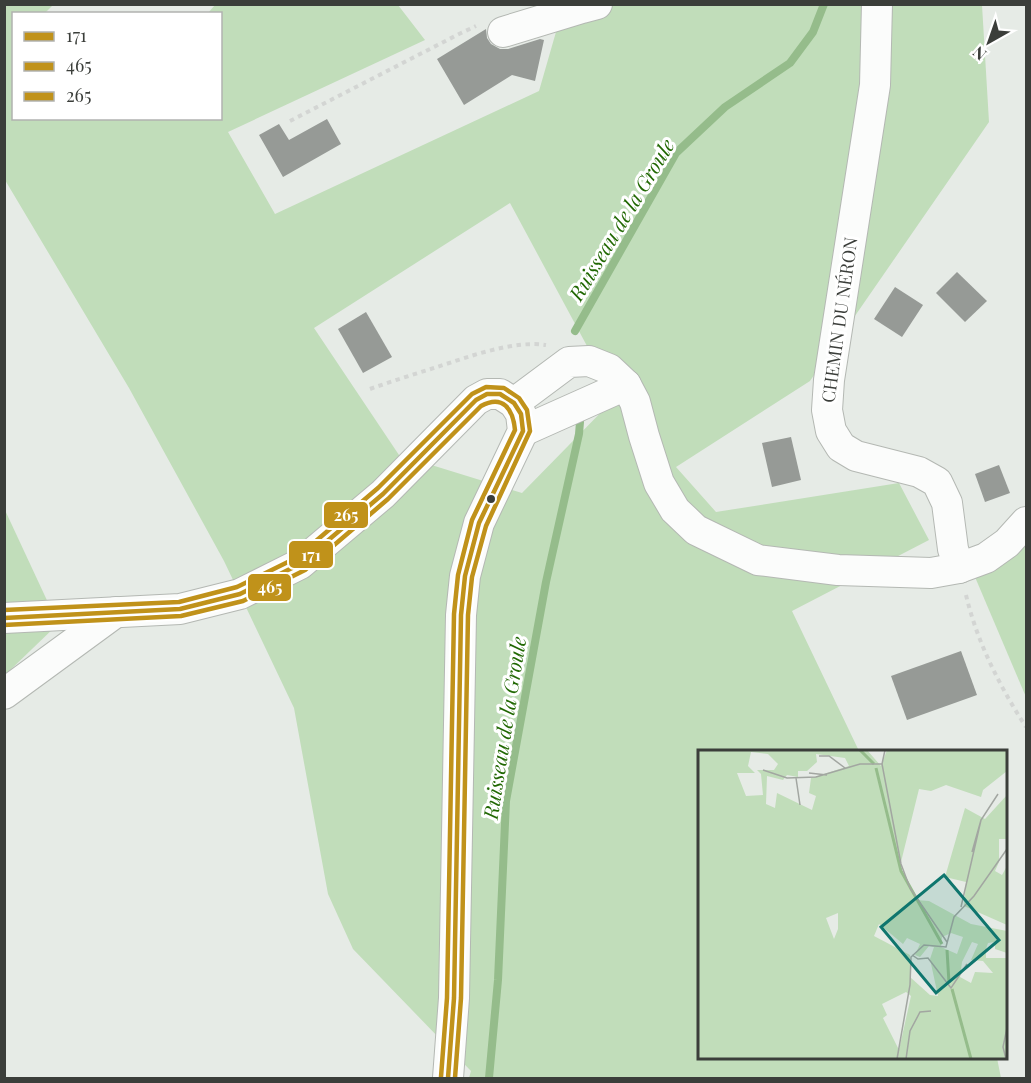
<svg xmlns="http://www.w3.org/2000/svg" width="1031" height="1083" font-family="'Playfair Display',serif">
<rect width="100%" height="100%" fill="#e6ebe6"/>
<g fill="#c1ddba" fill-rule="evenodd">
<path d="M5,5H53L45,13L14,14V118H220V14L208,13L215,5H398L425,40L228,132L275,214L539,91L558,25L598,5H982L989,122L810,381L676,467L716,512L899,483L929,540L792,611L859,751L700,752V1058H997L1001,1078H469L471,1071L353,949L328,894L294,708L224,561L129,388L5,180ZM510,203L615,398L522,493L399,455L314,328Z"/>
<path d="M4,508L58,624L5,675H4Z"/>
<path d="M1026,518V697L975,577Z"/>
</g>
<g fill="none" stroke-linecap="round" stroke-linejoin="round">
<g stroke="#95bc8b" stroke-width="8">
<path d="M575,331L676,153L725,107L790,63L813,32L824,4"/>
<path d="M489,1078L498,980L506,801L546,582L579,434L580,422"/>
</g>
</g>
<g fill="#969a96">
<path d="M486,29L487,38L491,44L500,49H508L540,39L544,40L535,81L512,75L464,105L437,59Z"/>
<path d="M327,119L341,144L283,177L259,135L279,124L289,140Z"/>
<path d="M957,272L987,301L965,322L936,293Z"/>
<path d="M895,287L923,305L902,337L874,319Z"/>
<path d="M366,312L392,357L363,373L338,329Z"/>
<path d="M791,437L801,480L772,487L762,443Z"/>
<path d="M999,465L1010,493L985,502L975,474Z"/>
<path d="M961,651L977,695L907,720L891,676Z"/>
</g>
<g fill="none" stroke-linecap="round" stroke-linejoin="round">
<defs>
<g id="minor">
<path d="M877,4L875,85L829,380L827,410L831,431L841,447L856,456L919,472L937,482L947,503L953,549L959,568"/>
<path d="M503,32L582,8L597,4"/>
<path d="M514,403L569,362L589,361L609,369L626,385L635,402L644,436L659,483L675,510L696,530L758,560L838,570L931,573L959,568L986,558L1007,543L1026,522"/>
<path d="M523,431L626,385"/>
<path d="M4,618L180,609L240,594L300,564L383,494L476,400L487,394H500L514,403L521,414L523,431L479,523L465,576L461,615L454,998L448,1078"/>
<path d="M4,694L116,612"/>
</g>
</defs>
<use href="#minor" stroke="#b4b8b3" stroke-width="32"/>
<g stroke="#d3d5d3" stroke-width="4" stroke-dasharray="4.5 4.5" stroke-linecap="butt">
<path d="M290,121L459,34L476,26"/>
<path d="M370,389C392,381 415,374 437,367C468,357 513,340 546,345"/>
<path d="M966,595C977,642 1000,687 1026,727"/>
</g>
<use href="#minor" stroke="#fbfcfb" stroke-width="30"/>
<defs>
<path id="bus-1" d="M4,618L180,609L240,594L300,564L383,494L476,400L487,394H500L514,403L521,414L523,431L479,523L465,576L461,615L454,998L448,1078"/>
<path id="bus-2" d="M4,625L181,616L243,601L305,570L388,499L481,406C503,394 513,409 515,430L472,520L458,575L454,614L447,998L441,1077"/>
<path id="bus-3" d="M4,610L179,602L237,587L296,558L378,488L472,394L486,387L504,388L519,398L527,410L530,431L486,526L472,577L468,615L461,998L455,1078"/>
</defs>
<use href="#bus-1" stroke="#fff" stroke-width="9"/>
<use href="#bus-2" stroke="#fff" stroke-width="9"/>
<use href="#bus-3" stroke="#fff" stroke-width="9"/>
<use href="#bus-1" stroke="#c0921a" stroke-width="4.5"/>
<use href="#bus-2" stroke="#c0921a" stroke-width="4.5"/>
<use href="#bus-3" stroke="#c0921a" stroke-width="4.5"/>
</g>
<circle fill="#3b3e3a" stroke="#fff" stroke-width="2" cx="491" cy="499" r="5"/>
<g text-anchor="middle" stroke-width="6" stroke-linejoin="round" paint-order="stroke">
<g font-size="18" fill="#3b3e3a" stroke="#fff">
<text transform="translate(840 320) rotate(-82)" y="6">CHEMIN DU NÉRON</text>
</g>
<g font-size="20" font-style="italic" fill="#216803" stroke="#fff">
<text transform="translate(622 220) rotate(-59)" y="7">Ruisseau de la Groule</text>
<text transform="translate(505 728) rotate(-81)" y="7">Ruisseau de la Groule</text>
</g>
</g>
<g transform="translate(698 750)">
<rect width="309" height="309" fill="#e6ebe6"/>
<path d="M0,0H169L183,16L189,0H309V21L285,40L283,47L248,35L233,41L221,39L202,116L218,150L231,151L273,174L309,181V203L297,199V192L290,193L288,199V208H309V309H0ZM53,2L70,4L80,14L76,20H59L63,24L65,45L48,46L39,23H57L50,16ZM118,4L147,8L151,16L113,28L111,43L118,46L114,60L79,43L77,58L68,54L69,26L85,30L89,25L100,27V21H109L119,12ZM140,163V179L136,189L128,168ZM181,174L205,194L209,188L222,194L217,205L222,207L231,196L236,197L232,209L240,246L232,245L212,227V205L176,186ZM253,183L265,187L259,204L243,197L244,187ZM274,192L280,194L273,210L285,211L295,223L277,222L273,233L262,227L264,212ZM208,242L213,246L201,300L185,268L189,265L184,254ZM309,45V89H301V112L297,121L304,125L309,116V175L266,156L268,132L247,127L267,58L287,69Z" fill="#c1ddba" fill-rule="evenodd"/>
<path fill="none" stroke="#95bc8b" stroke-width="3" d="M162,0L176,14M178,18L203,121L244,194M249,200L251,233M254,239L273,309"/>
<path fill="none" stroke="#a2a6a1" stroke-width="1.5" d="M187,0L184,14L203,114L212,138L249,192M121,6H131L147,18M65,20L89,28L118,27L162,14H184M111,23L129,25M98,28L102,55M274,102L283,70M263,157L283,70L300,44M214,205L220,209L230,208L253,238L269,214M199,309L212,235L213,207L226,195L248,197L256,167L276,146L309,99M208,309L212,281L222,262L233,261M308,309L305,297L309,278"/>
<path fill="#0f766e" fill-opacity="0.15" stroke="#0f766e" stroke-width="3" d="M246,125L301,190L238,243L183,177Z"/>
<rect width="309" height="309" fill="none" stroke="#3b3e3a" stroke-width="3"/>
</g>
<g stroke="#fff" stroke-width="2">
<rect x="323" y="501" width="46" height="28" rx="6" fill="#c0921a"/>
<rect x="288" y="540" width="46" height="29" rx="6" fill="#c0921a"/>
<rect x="247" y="573" width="45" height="29" rx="6" fill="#c0921a"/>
</g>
<g font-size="16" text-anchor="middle" font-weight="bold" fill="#fff">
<text x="346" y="521">265</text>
<text x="311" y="561">171</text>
<text x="270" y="593">465</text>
</g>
<rect width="1031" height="1083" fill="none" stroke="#3b3e3a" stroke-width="12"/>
<rect x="12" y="12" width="210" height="108" fill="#ffffff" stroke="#b1b2b0" stroke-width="1.5"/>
<rect x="24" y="32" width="30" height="9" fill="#c0921a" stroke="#b1b2b0" stroke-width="1.5"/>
<text x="66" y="42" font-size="18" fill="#3b3e3a">171</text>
<rect x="24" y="62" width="30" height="9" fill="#c0921a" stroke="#b1b2b0" stroke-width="1.5"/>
<text x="66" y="72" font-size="18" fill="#3b3e3a">465</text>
<rect x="24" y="92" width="30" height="9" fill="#c0921a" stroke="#b1b2b0" stroke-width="1.5"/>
<text x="66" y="102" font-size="18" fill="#3b3e3a">265</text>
<g transform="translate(989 42) rotate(220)" stroke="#ffffff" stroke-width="4.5" paint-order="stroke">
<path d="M0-4.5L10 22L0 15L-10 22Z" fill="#3b3e3a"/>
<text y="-9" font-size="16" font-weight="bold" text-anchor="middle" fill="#3b3e3a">N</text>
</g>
</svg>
